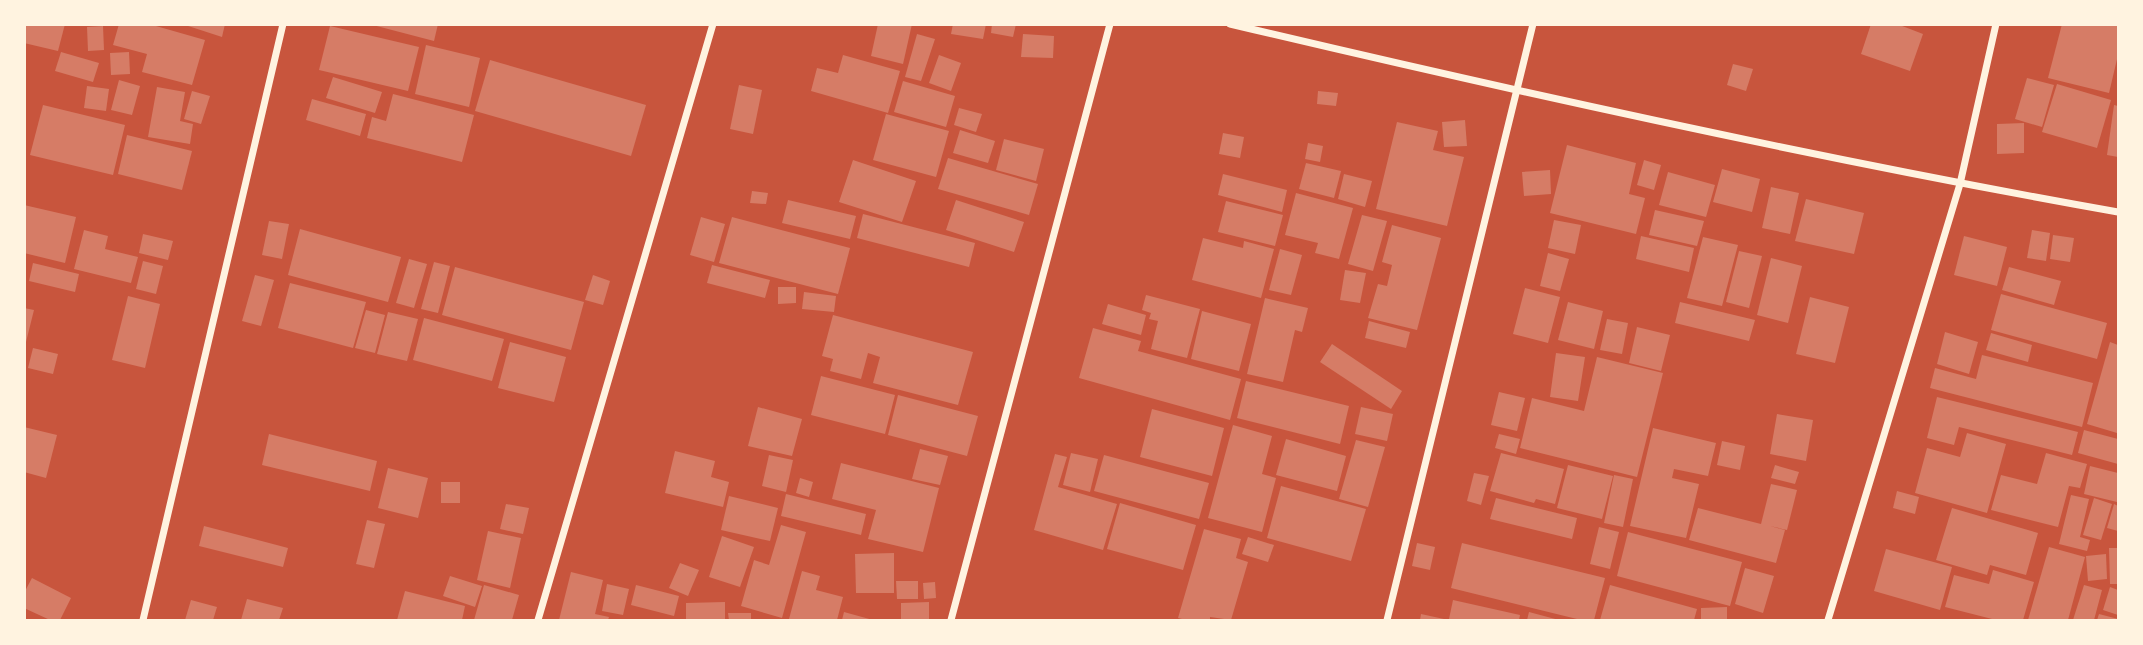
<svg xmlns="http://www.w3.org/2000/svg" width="2143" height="645" font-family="'Roboto Serif',serif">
<rect width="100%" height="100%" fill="#c8553d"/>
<g fill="#d67c66">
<path d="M24,24H65L58,51L24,43Z"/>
<path d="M119,24H149L205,40L192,85L142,72L147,54L113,45Z"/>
<path d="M182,24H225L222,37Z"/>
<path d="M369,24H438L434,41Z"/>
<path d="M878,24H912L903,64L871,56Z"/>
<path d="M953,24H986L983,39L951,34Z"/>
<path d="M992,24H1016L1013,37L991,33Z"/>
<path d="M1871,24H1897L1923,34L1910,71L1861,54Z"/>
<path d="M2062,24H2118V55L2109,93L2048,78Z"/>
<path d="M103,26L104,50L88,51L87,27Z"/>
<path d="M330,26L419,47L408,91L319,70Z"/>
<path d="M917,34L935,39L921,81L905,77Z"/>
<path d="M1023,34L1054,36L1053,58L1021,57Z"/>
<path d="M426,45L480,58L469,107L415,94Z"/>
<path d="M61,52L99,63L93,82L55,71Z"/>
<path d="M129,52L130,74L111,75L110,53Z"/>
<path d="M843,55L900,71L888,113L811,91L817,68L838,73Z"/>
<path d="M939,55L961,63L951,91L929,83Z"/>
<path d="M490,60L646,105L631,156L475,111Z"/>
<path d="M1733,64L1753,69L1746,91L1727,85Z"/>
<path d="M333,77L382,92L375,113L326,98Z"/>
<path d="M2027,78L2054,85L2042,127L2015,119Z"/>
<path d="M119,80L140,86L132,115L111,110Z"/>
<path d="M903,81L955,96L946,127L894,112Z"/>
<path d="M2057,84L2111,100L2097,148L2042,132Z"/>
<path d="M739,85L762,90L753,134L730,129Z"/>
<path d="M87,86L109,89L106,111L84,108Z"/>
<path d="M157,87L185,92L180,121L193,124L190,144L148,137Z"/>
<path d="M192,91L210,96L201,124L184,119Z"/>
<path d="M1318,91L1338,93L1336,106L1317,104Z"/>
<path d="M393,94L474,115L462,162L367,138L372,117L386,121Z"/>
<path d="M312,99L366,114L360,136L306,120Z"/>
<path d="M43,105L125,125L113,175L30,155Z"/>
<path d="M2114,105L2118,106V157L2107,155Z"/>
<path d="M959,108L982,114L976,132L954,125Z"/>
<path d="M886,114L949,131L936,177L873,160Z"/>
<path d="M1465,120L1467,146L1444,147L1442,122Z"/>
<path d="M1397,122L1438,131L1433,150L1464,157L1447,226L1376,209Z"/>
<path d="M2024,123V153L1997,154V124Z"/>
<path d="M960,130L995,141L988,163L953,153Z"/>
<path d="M1223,133L1244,137L1240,158L1219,154Z"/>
<path d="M127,135L192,151L182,190L118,174Z"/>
<path d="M1004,139L1044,149L1036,181L996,170Z"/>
<path d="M1308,143L1323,146L1320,162L1305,159Z"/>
<path d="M1567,145L1636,163L1629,194L1645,198L1636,234L1550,213Z"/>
<path d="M948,158L1038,184L1029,215L938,189Z"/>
<path d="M853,160L916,181L902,222L839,202Z"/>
<path d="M1644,160L1661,165L1654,190L1637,185Z"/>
<path d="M1306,163L1341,171L1334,198L1299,189Z"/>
<path d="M1722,169L1760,179L1752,212L1713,202Z"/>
<path d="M1550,170L1551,194L1524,196L1522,172Z"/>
<path d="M1668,172L1715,185L1706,217L1659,205Z"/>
<path d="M1223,174L1287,190L1282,212L1218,195Z"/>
<path d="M1344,174L1372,181L1365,207L1338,199Z"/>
<path d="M1771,187L1799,193L1790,234L1762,228Z"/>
<path d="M752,191L768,193L766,204L750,203Z"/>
<path d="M1296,193L1353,208L1339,259L1315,253L1318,243L1285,235Z"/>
<path d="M1806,199L1864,213L1854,254L1795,241Z"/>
<path d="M788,200L856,216L850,239L782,223Z"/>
<path d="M956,200L1024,222L1014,252L946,230Z"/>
<path d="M1226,201L1283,215L1275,246L1218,232Z"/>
<path d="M24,205L76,217L65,263L24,253Z"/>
<path d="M1655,210L1704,221L1697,246L1649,235Z"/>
<path d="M863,214L975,243L969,267L857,238Z"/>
<path d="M1362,215L1387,221L1373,271L1348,264Z"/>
<path d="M701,217L725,224L714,262L690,255Z"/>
<path d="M732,217L850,248L838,294L719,263Z"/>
<path d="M1554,220L1581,225L1575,254L1548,248Z"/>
<path d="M269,221L289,224L282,259L262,255Z"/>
<path d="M1392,225L1441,238L1417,330L1368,318L1378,284L1387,286L1392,265L1382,262Z"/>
<path d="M300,229L401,257L388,302L288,275Z"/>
<path d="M84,230L108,236L105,249L138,257L131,283L74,269Z"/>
<path d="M2032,230L2050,233L2046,261L2027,258Z"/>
<path d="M143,234L173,241L168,260L139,253Z"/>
<path d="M2053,235L2074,238L2070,262L2050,259Z"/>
<path d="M1641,236L1694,248L1689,272L1636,259Z"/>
<path d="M1964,236L2007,247L1997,286L1954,275Z"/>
<path d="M1703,237L1738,245L1722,306L1687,298Z"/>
<path d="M1203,238L1243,248L1244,241L1274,249L1261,298L1192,280Z"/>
<path d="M1280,249L1302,255L1291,295L1269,290Z"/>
<path d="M1739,251L1762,256L1749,308L1726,302Z"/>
<path d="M1548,253L1569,259L1560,291L1540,286Z"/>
<path d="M1771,258L1802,266L1788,323L1757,315Z"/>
<path d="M409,259L427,264L414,308L396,303Z"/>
<path d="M143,261L163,266L156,294L136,289Z"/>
<path d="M434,262L450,266L438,313L421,309Z"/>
<path d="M33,263L79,274L75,292L29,281Z"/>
<path d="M712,265L770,280L765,298L707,283Z"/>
<path d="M455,267L584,302L571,350L442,315Z"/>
<path d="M2009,267L2061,281L2054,305L2002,290Z"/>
<path d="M1345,270L1366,273L1360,303L1340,300Z"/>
<path d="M255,275L274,280L261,326L242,321Z"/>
<path d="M593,275L610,281L603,305L585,300Z"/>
<path d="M290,283L366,302L353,348L278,328Z"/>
<path d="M778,287H796V303L778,304Z"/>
<path d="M1525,288L1560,297L1548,343L1513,334Z"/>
<path d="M804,292L836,296L834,312L802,309Z"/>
<path d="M2001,294L2107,323L2097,359L1991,330Z"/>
<path d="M1146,295L1200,309L1187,358L1151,349L1158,321L1149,319L1151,313L1142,310Z"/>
<path d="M128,296L160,304L145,368L112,360Z"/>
<path d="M1810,297L1849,307L1835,363L1796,354Z"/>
<path d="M1265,298L1308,308L1302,332L1295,330L1283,382L1247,374Z"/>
<path d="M1568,302L1603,311L1594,349L1558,340Z"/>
<path d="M1680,302L1755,320L1749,341L1675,323Z"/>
<path d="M1108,304L1146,315L1141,335L1102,324Z"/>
<path d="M24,308L34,310L25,346H24Z"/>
<path d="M366,310L385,315L375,353L355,348Z"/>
<path d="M1202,311L1251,324L1239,371L1191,359Z"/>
<path d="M388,312L418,319L407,361L377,354Z"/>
<path d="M833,315L973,352L958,405L873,383L880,357L868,353L861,379L830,371L833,359L822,356Z"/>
<path d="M424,318L504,339L492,381L413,360Z"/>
<path d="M1607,319L1628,323L1622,354L1600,350Z"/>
<path d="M1369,321L1410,332L1406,348L1365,338Z"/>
<path d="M1637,327L1670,335L1661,371L1629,363Z"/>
<path d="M1093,328L1141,341L1138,351L1241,379L1230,420L1079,378Z"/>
<path d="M1945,332L1978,342L1969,374L1937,364Z"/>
<path d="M1991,333L2032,345L2028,362L1986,350Z"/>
<path d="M510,342L566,357L554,402L498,388Z"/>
<path d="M2110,342L2118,345L2117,433L2087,424Z"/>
<path d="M1332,344L1402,391L1391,409L1320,362Z"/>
<path d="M33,348L58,354L53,374L28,368Z"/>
<path d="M1556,353L1585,357L1578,401L1550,397Z"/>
<path d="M1982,355L2093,383L2082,427L1930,388L1935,368L1976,379Z"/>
<path d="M1597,357L1663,373L1637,477L1520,448L1532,398L1584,411Z"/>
<path d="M821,376L895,395L885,434L811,415Z"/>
<path d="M1246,381L1349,406L1340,444L1237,418Z"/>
<path d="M1499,392L1525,398L1517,431L1491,425Z"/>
<path d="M898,395L978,416L967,456L888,435Z"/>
<path d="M1937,397L2078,432L2072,455L1959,427L1954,445L1927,438Z"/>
<path d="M758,407L802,419L792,456L748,446Z"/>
<path d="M1361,407L1393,414L1387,441L1355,434Z"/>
<path d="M1152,409L1224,428L1212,476L1140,457Z"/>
<path d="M1777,414L1813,420L1806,461L1770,454Z"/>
<path d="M1233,425L1272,436L1262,474L1276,478L1262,532L1208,518Z"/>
<path d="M24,427L57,435L46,478L24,472Z"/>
<path d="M1653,428L1716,443L1708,476L1674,469L1672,478L1699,484L1686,538L1630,526Z"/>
<path d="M2084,430L2118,439V464L2078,453Z"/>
<path d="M1967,433L2006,444L1987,513L1915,493L1927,448L1960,457Z"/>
<path d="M269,434L377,461L370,491L262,465Z"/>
<path d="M1499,434L1520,439L1516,454L1495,448Z"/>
<path d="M1286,439L1346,456L1337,491L1276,475Z"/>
<path d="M1356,440L1385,447L1368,507L1339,499Z"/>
<path d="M1722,441L1745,446L1740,470L1717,465Z"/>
<path d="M920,449L948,456L940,485L912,479Z"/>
<path d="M675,451L715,461L711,477L729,482L723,507L665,493Z"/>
<path d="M1071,453L1098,459L1090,492L1063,485Z"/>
<path d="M1501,453L1564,469L1555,504L1536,499L1534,503L1490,491Z"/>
<path d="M2046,453L2087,464L2080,488L2069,486L2058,527L1991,510L2001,475L2037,484Z"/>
<path d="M1055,454L1067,457L1058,487L1117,504L1103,550L1034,530Z"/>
<path d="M769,455L793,460L786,492L762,486Z"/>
<path d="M1104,455L1209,483L1199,519L1094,491Z"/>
<path d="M841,463L939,488L923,552L868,539L876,510L832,499Z"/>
<path d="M1568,465L1613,476L1602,519L1557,508Z"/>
<path d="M1775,465L1799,472L1795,484L1771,478Z"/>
<path d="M2090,466L2118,473L2117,502L2084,494Z"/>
<path d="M388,468L428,478L418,518L378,508Z"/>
<path d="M1474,473L1489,476L1481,505L1467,501Z"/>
<path d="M1614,475L1633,479L1623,527L1604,523Z"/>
<path d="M800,478L813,482L809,497L796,493Z"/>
<rect x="441" y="482" width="19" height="21"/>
<path d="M1771,484L1797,490L1787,530L1770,526L1785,530L1776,563L1689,540L1698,508L1761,524Z"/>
<path d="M1281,486L1366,509L1351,561L1267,538Z"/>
<path d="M1897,491L1919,497L1915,514L1893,508Z"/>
<path d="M786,494L866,514L861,535L781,516Z"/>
<path d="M2071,495L2089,499L2080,537L2090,540L2087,551L2059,544Z"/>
<path d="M729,496L778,508L770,541L721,530Z"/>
<path d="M1496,498L1577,518L1572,539L1490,519Z"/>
<path d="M2094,498L2112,504L2101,540L2083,535Z"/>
<path d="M1120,503L1196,525L1183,570L1107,549Z"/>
<path d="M506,504L529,508L523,534L500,529Z"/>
<path d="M2114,504L2118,506V531L2107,528Z"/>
<path d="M1952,508L2038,533L2026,575L1990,565L1987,575L1936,560Z"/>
<path d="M367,520L385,524L374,568L356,564Z"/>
<path d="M781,525L806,532L782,618L741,606L754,560L769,565Z"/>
<path d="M204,526L288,548L283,567L199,546Z"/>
<path d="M1599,527L1619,532L1610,569L1590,564Z"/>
<path d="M1204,529L1241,539L1236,558L1248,562L1231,620L1210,617V620H1186L1178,618Z"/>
<path d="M488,531L521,538L510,588L477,580Z"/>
<path d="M1628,532L1742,562L1730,606L1617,576Z"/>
<path d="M722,536L754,547L740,587L709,577Z"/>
<path d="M1248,537L1274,545L1268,562L1242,554Z"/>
<path d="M1417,543L1435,547L1430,570L1412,566Z"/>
<path d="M1462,543L1605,578L1594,620H1581L1451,588Z"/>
<path d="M2049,547L2085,557L2068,620H2028Z"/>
<path d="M2109,548H2118V584H2110Z"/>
<path d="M1886,549L1952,567L1940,610L1874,591Z"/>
<path d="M894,553V593H856L855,554Z"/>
<path d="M2106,554L2107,579L2088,581L2086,556Z"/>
<path d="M680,563L699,570L688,596L669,588Z"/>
<path d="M1745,568L1774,576L1763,613L1735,604Z"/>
<path d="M1993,570L2034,582L2023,620H1996L1945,607L1954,575L1989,584Z"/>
<path d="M802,571L820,576L816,590L843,597L837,620L789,619Z"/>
<path d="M571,572L603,580L595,614L609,617L608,620H559Z"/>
<path d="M450,576L482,586L475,607L443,596Z"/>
<path d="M32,578L71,598L60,620H50L24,608V593Z"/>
<path d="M896,581H918V599H897Z"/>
<path d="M935,582L936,598L924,599L923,583Z"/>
<path d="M607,584L629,589L623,615L602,611Z"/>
<path d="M484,585L519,595L512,620H474Z"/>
<path d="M636,585L679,596L674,616L631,605Z"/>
<path d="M1610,585L1697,609L1694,620H1600Z"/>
<path d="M2084,585L2102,590L2094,620H2073Z"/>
<path d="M2110,587L2118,590V615L2103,610Z"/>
<path d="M405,591L465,606L462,620H397Z"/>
<path d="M247,599L283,608L279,620H241Z"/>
<path d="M191,600L217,607L213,620H185Z"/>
<path d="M1453,600L1520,615L1519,620L1449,619Z"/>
<path d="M725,602V620H686V603Z"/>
<path d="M929,602V620H901V603Z"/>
<path d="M1727,607V620H1701V608Z"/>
<path d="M844,612L873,620H842Z"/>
<path d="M1529,612L1559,620H1527Z"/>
<path d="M728,613H751V620H729Z"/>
<path d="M1421,614L1444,619V620H1420Z"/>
<path d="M2099,614L2118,619V620H2097Z"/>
</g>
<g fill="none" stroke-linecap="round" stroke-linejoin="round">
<g stroke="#fff3e0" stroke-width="7">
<path d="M1230,24C1525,94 1820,159 2118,212"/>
<path d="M143,620L283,24"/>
<path d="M538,620L713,24"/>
<path d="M951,620L1110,24"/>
<path d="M1387,620L1533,24"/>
<path d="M1828,620L1960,184L1996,24"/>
</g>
</g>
<rect width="2143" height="645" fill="none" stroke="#fff3e0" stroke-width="52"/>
</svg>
